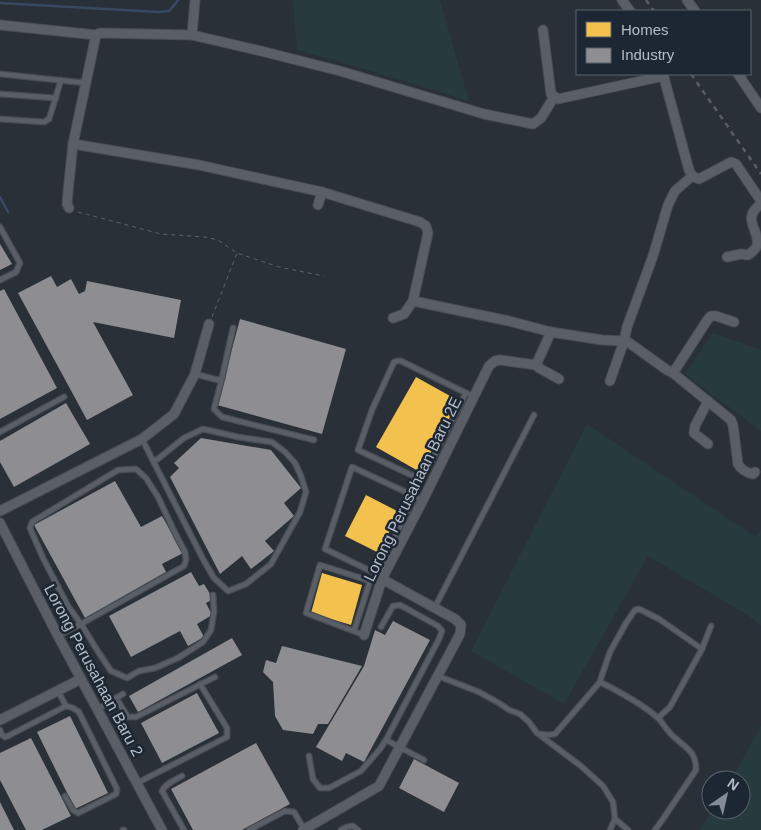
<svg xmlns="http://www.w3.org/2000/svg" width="761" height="830" font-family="Arial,sans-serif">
<rect width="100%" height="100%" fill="#2a3038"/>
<g fill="#273a3e">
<path d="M293,0H440L469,101L368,70L297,50Z"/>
<path d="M713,333L761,350V431L685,374Z"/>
<path d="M587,424L756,537L761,530V625L744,613L648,556L564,704L471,651Z"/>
<path d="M761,726V830H700L712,810H741V780H731Z"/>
</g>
<g fill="#f2c14e">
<path d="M416,377L459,401L420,472L376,447Z"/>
<path d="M366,495L399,512L379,553L345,536Z"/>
<path d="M322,573L362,585L351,625L311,613Z"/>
</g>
<g fill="#8d8d92">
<path d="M0,244L12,264L0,270Z"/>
<path d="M51,276L57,287L71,279L79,294L85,291L87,281L181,300L174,338L93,322L133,395L87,420L18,293Z"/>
<path d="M4,289L57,388L0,419V291Z"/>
<path d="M240,319L346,349L322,434L217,405Z"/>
<path d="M66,403L90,444L14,487L0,462V441Z"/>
<path d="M201,438L271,450L301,488L284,503L294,516L265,541L274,551L251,569L242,556L220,574L170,477L179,468L174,463Z"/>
<path d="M115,481L141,527L162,516L183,553L162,564L166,572L85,618L34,525Z"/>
<path d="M191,572L199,586L204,584L213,599L206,603L212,615L197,624L204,637L188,646L180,631L131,657L109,616Z"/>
<path d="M393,621L430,640L364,762L346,753L342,761L316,747L364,666L375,630L385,635Z"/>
<path d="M232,638L242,655L138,712L129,696Z"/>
<path d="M282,646L362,666L328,724H318L313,734L283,730L275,716L273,682L263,672L266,660L276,663Z"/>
<path d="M197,693L219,733L162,763L141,723Z"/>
<path d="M70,716L108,793L75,809L37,732Z"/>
<path d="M31,738L71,816L42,830H26L0,780V753Z"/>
<path d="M256,743L290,804L242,830H193L171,789Z"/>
<path d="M414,759L459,783L444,812L399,788Z"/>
<path d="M0,802L14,830H0Z"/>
</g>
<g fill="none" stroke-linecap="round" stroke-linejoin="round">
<g stroke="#384963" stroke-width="2.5">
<path d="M0,3L159,12L169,11L176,3L178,0"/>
<path d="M0,197L8,212"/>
</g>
<defs>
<g id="service">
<path d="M0,74L86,83"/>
<path d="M0,94L56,98"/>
<path d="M0,119L44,122L49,119L61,80"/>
<path d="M0,227L20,263L16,272L0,280"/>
<path d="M195,374L218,380L222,378L233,328"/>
<path d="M222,378L214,409L222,417L314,440"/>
<path d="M466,393L422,480L358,450L372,410L394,362L397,361H401L466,393L474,396"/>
<path d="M0,432L64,397"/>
<path d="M142,439L204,561L214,578L228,591L246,584L271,564L300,512L306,492L301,476L295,463L285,452L272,442L238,437L203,429L184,438L154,462"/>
<path d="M415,496L377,574L325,549L352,467L423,500"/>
<path d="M435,607L534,415"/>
<path d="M381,627L393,606L400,605L438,626L442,631L439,639L386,740L424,760"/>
<path d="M354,631L370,581L320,565L306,613L364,635"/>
<path d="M58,636L81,624L184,566L186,560L185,552L176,535L158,497L146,478L136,469L118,470L32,522L30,528L43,558L68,606L81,624L99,653L111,671L127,678L139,671L155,668L178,658L203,642L211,630L214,612L213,595"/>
<path d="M438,676L479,692L499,703L509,710L520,714L529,722L537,733L581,766L603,786L613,802L615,819L628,830"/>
<path d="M116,698L128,717H136L215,677"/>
<path d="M98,709L123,694"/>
<path d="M658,718L670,707L702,649L711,626"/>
<path d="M0,730L2,735L5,737L8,736L66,706L58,691"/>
<path d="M541,734L547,735L555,734L600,682"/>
<path d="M309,756L313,779L320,788H329L361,771L380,749L386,740"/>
<path d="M182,776C175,780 165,784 162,791L184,830"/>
<path d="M137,783L227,737V728L200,684"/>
<path d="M65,796L73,810L78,813L116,794L117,789L79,712L73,708L66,706"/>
<path d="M123,830H124"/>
<path d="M249,830L285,811L294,812L304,829"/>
<path d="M341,830L347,827L353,826L358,830"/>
<path d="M610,830L615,819"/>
<path d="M655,830L663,819L696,770C696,751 687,749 674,737C668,732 664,725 659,719C644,705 618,691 600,682L601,678L610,652L626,623L635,610L639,609L659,619L702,649"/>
</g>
<g id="minor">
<path d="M622,0L630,11"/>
<path d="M687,0L695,11"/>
<path d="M0,25L96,35L100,33L192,35L265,52L340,71L484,114L533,124L541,118L554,97"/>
<path d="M543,30L551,94L558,99L664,76"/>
<path d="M192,35L195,0"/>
<path d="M663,74L689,170L692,176L699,179L731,162L736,164L761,201"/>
<path d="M738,74L761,108"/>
<path d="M73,144L199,165L322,192L420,222L426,226L428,233L413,301L404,314L393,318"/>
<path d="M318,205L322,192"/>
<path d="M69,208L67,204L68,192L73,144L96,35"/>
<path d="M727,257L741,254L748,255C752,252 755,250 757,246C761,231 740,219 761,204"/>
<path d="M413,301L509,321L551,332L602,340L624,341L628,342L667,370L673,373L731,420L733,425L738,464C741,469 747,473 753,474L755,472"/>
<path d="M536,365L551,332"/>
<path d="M673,373L708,319L711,316H716L734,322"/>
<path d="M610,381L624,341L627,327L653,256L668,205L675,191L692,176"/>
<path d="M708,401L695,426L694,433L708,444"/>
<path d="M0,511L142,439L174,414L195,374L209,324"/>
<path d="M0,523L58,636L162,830"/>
<path d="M364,635L382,579L423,500L489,366L495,361L500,360L536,365L539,368L559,379"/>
<path d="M0,720L81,679"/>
<path d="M303,830L379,786L460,634L461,625L455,619L382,579"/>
</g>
</defs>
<use href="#service" stroke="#484c53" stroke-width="7"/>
<use href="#minor" stroke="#484c53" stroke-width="11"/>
<g stroke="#5d636a" stroke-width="1" stroke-dasharray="4 4" stroke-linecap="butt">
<path d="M78,212L161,234L205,237L218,240L237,253L279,267L324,276"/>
<path d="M212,317L237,253"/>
</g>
<use href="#service" stroke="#5a5e66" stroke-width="4.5"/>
<use href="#minor" stroke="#5a5e66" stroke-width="9"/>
<g stroke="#595d64" stroke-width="2.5" stroke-dasharray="5 5" stroke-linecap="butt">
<path d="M646,0L654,11"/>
<path d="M691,74L761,174"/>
</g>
</g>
<g text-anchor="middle" stroke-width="5" stroke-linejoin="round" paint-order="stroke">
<g font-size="16" fill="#b4bcc9" stroke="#1d2633">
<text transform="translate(412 489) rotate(-64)" y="6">Lorong Perusahaan Baru 2E</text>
<text transform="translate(94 670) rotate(62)" y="6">Lorong Perusahaan Baru 2</text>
</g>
</g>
<rect x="576" y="10" width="175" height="65" fill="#1d2633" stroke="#59626f"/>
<rect x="586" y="22" width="25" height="15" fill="#f2c14e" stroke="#59626f"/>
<text x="621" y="35" font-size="15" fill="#b4bcc9">Homes</text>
<rect x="586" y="48" width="25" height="15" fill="#8d8d92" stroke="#59626f"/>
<text x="621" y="60" font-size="15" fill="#b4bcc9">Industry</text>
<g transform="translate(726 795) rotate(34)"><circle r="24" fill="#1d2633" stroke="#59626f"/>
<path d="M0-4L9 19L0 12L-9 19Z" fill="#848b96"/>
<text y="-8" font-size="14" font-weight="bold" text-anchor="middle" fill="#b4bcc9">N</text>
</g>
</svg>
